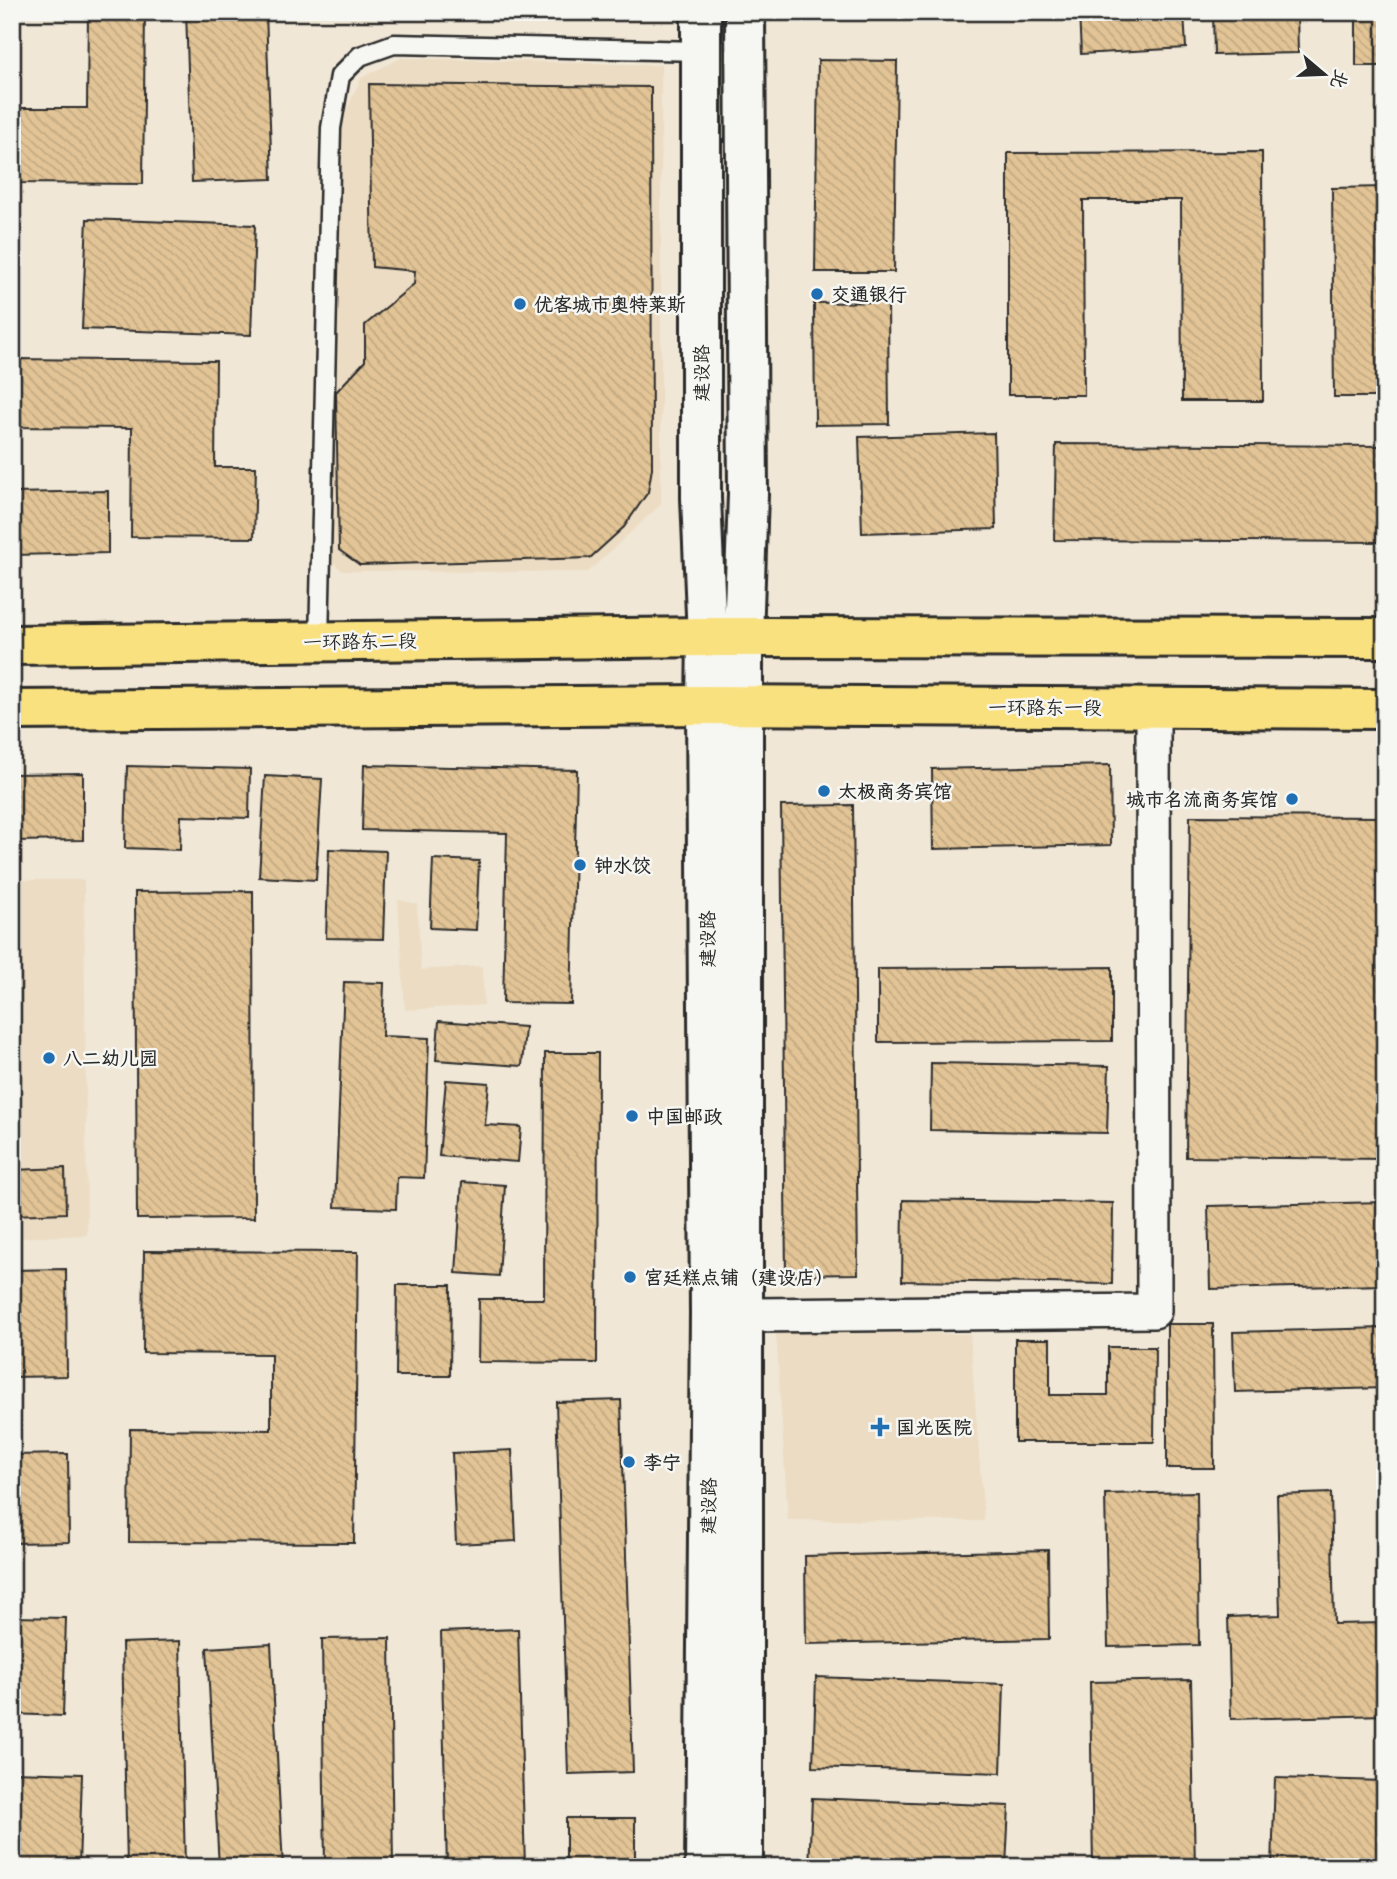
<svg xmlns="http://www.w3.org/2000/svg" width="1397" height="1879" font-family="Sriracha,'LXGW WenKai TC',sans-serif">
<defs>
<pattern id="building-back-hatch" width="6" height="6" patternUnits="userSpaceOnUse" patternTransform="scale(1.75)"><rect width="6" height="6" fill="#e2c496"/><path d="M-1 5l2 2M0 0l6 6M5-1l2 2" fill="none" stroke="#c2a981"/></pattern>
</defs>
<rect width="100%" height="100%" fill="#f0e7d6"/>
<filter id="ink" filterUnits="userSpaceOnUse"><feTurbulence type="fractalNoise" baseFrequency=".0143" numOctaves="2"/><feDisplacementMap in="SourceGraphic" scale="14" xChannelSelector="R" yChannelSelector="G"/><feConvolveMatrix kernelMatrix="1 2 1 2 8 2 1 2 1" color-interpolation-filters="sRGB"/></filter>
<g filter="url(#ink)">
<g fill="#ecdcc3">
<path d="M401,58L661,65V504L588,572L342,571L331,560L343,118L361,78Z"/>
<path d="M12,880H84L87,1235L12,1238Z"/>
<path d="M398,900L417,904L421,970L482,966L484,1005L405,1010Z"/>
<path d="M776,1332L970,1334L984,1521L788,1520Z"/>
</g>
<g fill="url(#building-back-hatch)" stroke="#2b2b2b" stroke-width="2">
<path d="M88,12H145L143,184L12,183V108H87Z"/>
<path d="M186,12H266L272,179L192,182Z"/>
<path d="M1079,12H1184L1186,48L1081,54Z"/>
<path d="M1213,12H1297L1298,53L1214,55Z"/>
<rect x="1356" y="12" width="29" height="54"/>
<path d="M818,60L897,61L894,272H815Z"/>
<path d="M369,84L651,87L652,468L648,492L624,527L590,558L360,565L339,550L336,392L365,361V325L414,284L415,271L372,267Z"/>
<path d="M1262,152L1263,401H1182L1181,200H1083L1084,395H1008V153Z"/>
<path d="M1385,187V397H1334L1332,188Z"/>
<path d="M87,219L255,225L251,335L82,329Z"/>
<path d="M888,302L889,424L815,425L814,303Z"/>
<path d="M12,359L216,361L215,467H256L254,538L131,537L132,428L12,427Z"/>
<path d="M994,433L996,529L862,533L859,437Z"/>
<path d="M1056,444L1385,446V542L1054,540Z"/>
<path d="M108,491V553L12,555V493Z"/>
<path d="M364,765L577,770L571,1004L503,1003L507,833L362,830Z"/>
<path d="M1110,765L1111,845L933,849L932,769Z"/>
<path d="M127,766L250,769L249,818L181,816L180,850L125,848Z"/>
<path d="M83,773V840L12,841V774Z"/>
<path d="M265,776L322,779L316,880L259,877Z"/>
<path d="M853,805L858,1274L786,1275L781,806Z"/>
<path d="M1190,816L1385,817V1159L1186,1157Z"/>
<path d="M329,849L386,851L383,939L326,938Z"/>
<path d="M433,859L479,861L476,930L430,928Z"/>
<path d="M253,891L254,1218L137,1219L135,892Z"/>
<path d="M1112,967V1041L878,1042V969Z"/>
<path d="M344,982L384,983L382,1036L429,1038L424,1178L397,1177L396,1209L335,1207Z"/>
<path d="M439,1021L525,1027L522,1066L436,1060Z"/>
<path d="M545,1053H598L597,1363L478,1362L479,1299H544Z"/>
<path d="M931,1063L1109,1066L1107,1133L930,1130Z"/>
<path d="M446,1080L489,1083L485,1125L521,1127L518,1162L439,1156Z"/>
<path d="M65,1168L66,1213L12,1215V1170Z"/>
<path d="M462,1182L505,1185L499,1276L456,1273Z"/>
<path d="M903,1200L1113,1203L1112,1284L902,1281Z"/>
<path d="M1385,1202V1285L1210,1289L1208,1206Z"/>
<path d="M144,1251L358,1252L354,1543L129,1542L130,1429L271,1430V1354L143,1353Z"/>
<path d="M66,1269L67,1376L12,1377V1270Z"/>
<path d="M397,1285H451L450,1376H396Z"/>
<path d="M1167,1324H1213L1214,1468H1167Z"/>
<path d="M1385,1328V1388L1235,1392L1233,1332Z"/>
<path d="M1015,1339H1050V1395H1108V1347H1155L1154,1442H1015Z"/>
<path d="M621,1400L633,1772L568,1774L556,1402Z"/>
<path d="M512,1450L516,1541L456,1544L452,1453Z"/>
<path d="M68,1454L69,1542L12,1543V1455Z"/>
<path d="M1197,1492L1199,1645L1108,1647L1105,1494Z"/>
<path d="M1331,1493L1334,1624L1385,1623V1715L1231,1719L1228,1617L1280,1615L1277,1495Z"/>
<path d="M1048,1550L1049,1639L806,1644L805,1556Z"/>
<path d="M12,1617L66,1618L63,1716L12,1714Z"/>
<path d="M518,1629L525,1867H447L441,1632Z"/>
<path d="M390,1638L393,1867H325L322,1639Z"/>
<path d="M180,1641L185,1867H127L122,1643Z"/>
<path d="M271,1644L283,1867H219L207,1648Z"/>
<path d="M816,1677L1004,1684L1001,1773L813,1767Z"/>
<path d="M1191,1680L1195,1867H1093L1090,1682Z"/>
<path d="M12,1772L82,1774L79,1867H12Z"/>
<path d="M1275,1778L1385,1781V1867H1272Z"/>
<path d="M812,1798L1009,1806L1006,1867H809Z"/>
<rect x="566" y="1818" width="69" height="49"/>
</g>
<g fill="none" stroke-linecap="round" stroke-linejoin="round">
<defs>
<path id="lane" d="M319,641L331,128L340,76L360,56L394,44L701,51"/>
<path id="street" d="M743,1315L1154,1311L1153,708"/>
<g id="secondary">
<path d="M701,12V498L707,637L706,705L710,1313L705,1867"/>
<path d="M743,1867V637L748,494L745,12"/>
</g>
<g id="primary">
<path d="M12,645L707,637L1385,638"/>
<path d="M12,710L706,705L1385,709"/>
</g>
</defs>
<use href="#lane" stroke="#2b2b2b" stroke-width="23"/>
<use href="#street" stroke="#2b2b2b" stroke-width="38"/>
<use href="#secondary" stroke="#2b2b2b" stroke-width="44"/>
<use href="#primary" stroke="#2b2b2b" stroke-width="44"/>
<use href="#lane" stroke="#f6f6f2" stroke-width="18"/>
<use href="#street" stroke="#f6f6f2" stroke-width="33"/>
<use href="#secondary" stroke="#f6f6f2" stroke-width="38"/>
<use href="#primary" stroke="#fae180" stroke-width="38"/>
</g>
</g>
<g fill="#1f6fb2" stroke="#f6f6f2" stroke-width="2.5">
<circle cx="817" cy="294" r="7"/>
<circle cx="520" cy="304" r="7"/>
<circle cx="824" cy="791" r="7"/>
<circle cx="1292" cy="799" r="7"/>
<circle cx="580" cy="865" r="7"/>
<circle cx="49" cy="1058" r="7"/>
<circle cx="632" cy="1116" r="7"/>
<circle cx="630" cy="1277" r="7"/>
<path d="M876.5 1416.5h7v7h7v7h-7v7h-7v-7h-7v-7h7z"/>
<circle cx="629" cy="1462" r="7"/>
</g>
<g text-anchor="middle" stroke-width="5" stroke-linejoin="round" paint-order="stroke">
<g font-size="19" font-weight="bold" fill="#2b2b2b" stroke="#f6f6f2" text-anchor="start">
<text x="831" y="301">交通银行</text>
<text x="534" y="311">优客城市奥特莱斯</text>
<text x="838" y="798">太极商务宾馆</text>
<text x="1278" y="806" text-anchor="end">城市名流商务宾馆</text>
<text x="594" y="872">钟水饺</text>
<text x="63" y="1065">八二幼儿园</text>
<text x="646" y="1123">中国邮政</text>
<text x="644" y="1284">宫廷糕点铺（建设店）</text>
<text x="896" y="1434">国光医院</text>
<text x="643" y="1469">李宁</text>
</g>
<g font-size="19" fill="#2b2b2b" stroke="#f6f6f2">
<text transform="translate(701 373) rotate(-90)" y="7">建设路</text>
<text transform="translate(360 641) rotate(-1)" y="7">一环路东二段</text>
<text x="1045" y="714">一环路东一段</text>
<text transform="translate(707 939) rotate(-90)" y="7">建设路</text>
<text transform="translate(708 1506) rotate(-89)" y="7">建设路</text>
</g>
</g>
<rect width="1397" height="1879" fill="none" stroke="#f6f6f2" stroke-width="42"/>
<rect x="21" y="21" width="1355" height="1837" fill="none" stroke="#2b2b2b" stroke-width="2.5" filter="url(#ink)"/>
<g transform="translate(1324 74) rotate(109)" stroke="#f6f6f2" stroke-width="5" paint-order="stroke">
<path d="M0-5L12 26L0 18L-12 26Z" fill="#2b2b2b"/>
<text y="-10" font-size="19" font-weight="bold" text-anchor="middle" fill="#2b2b2b">北</text>
</g>
</svg>
